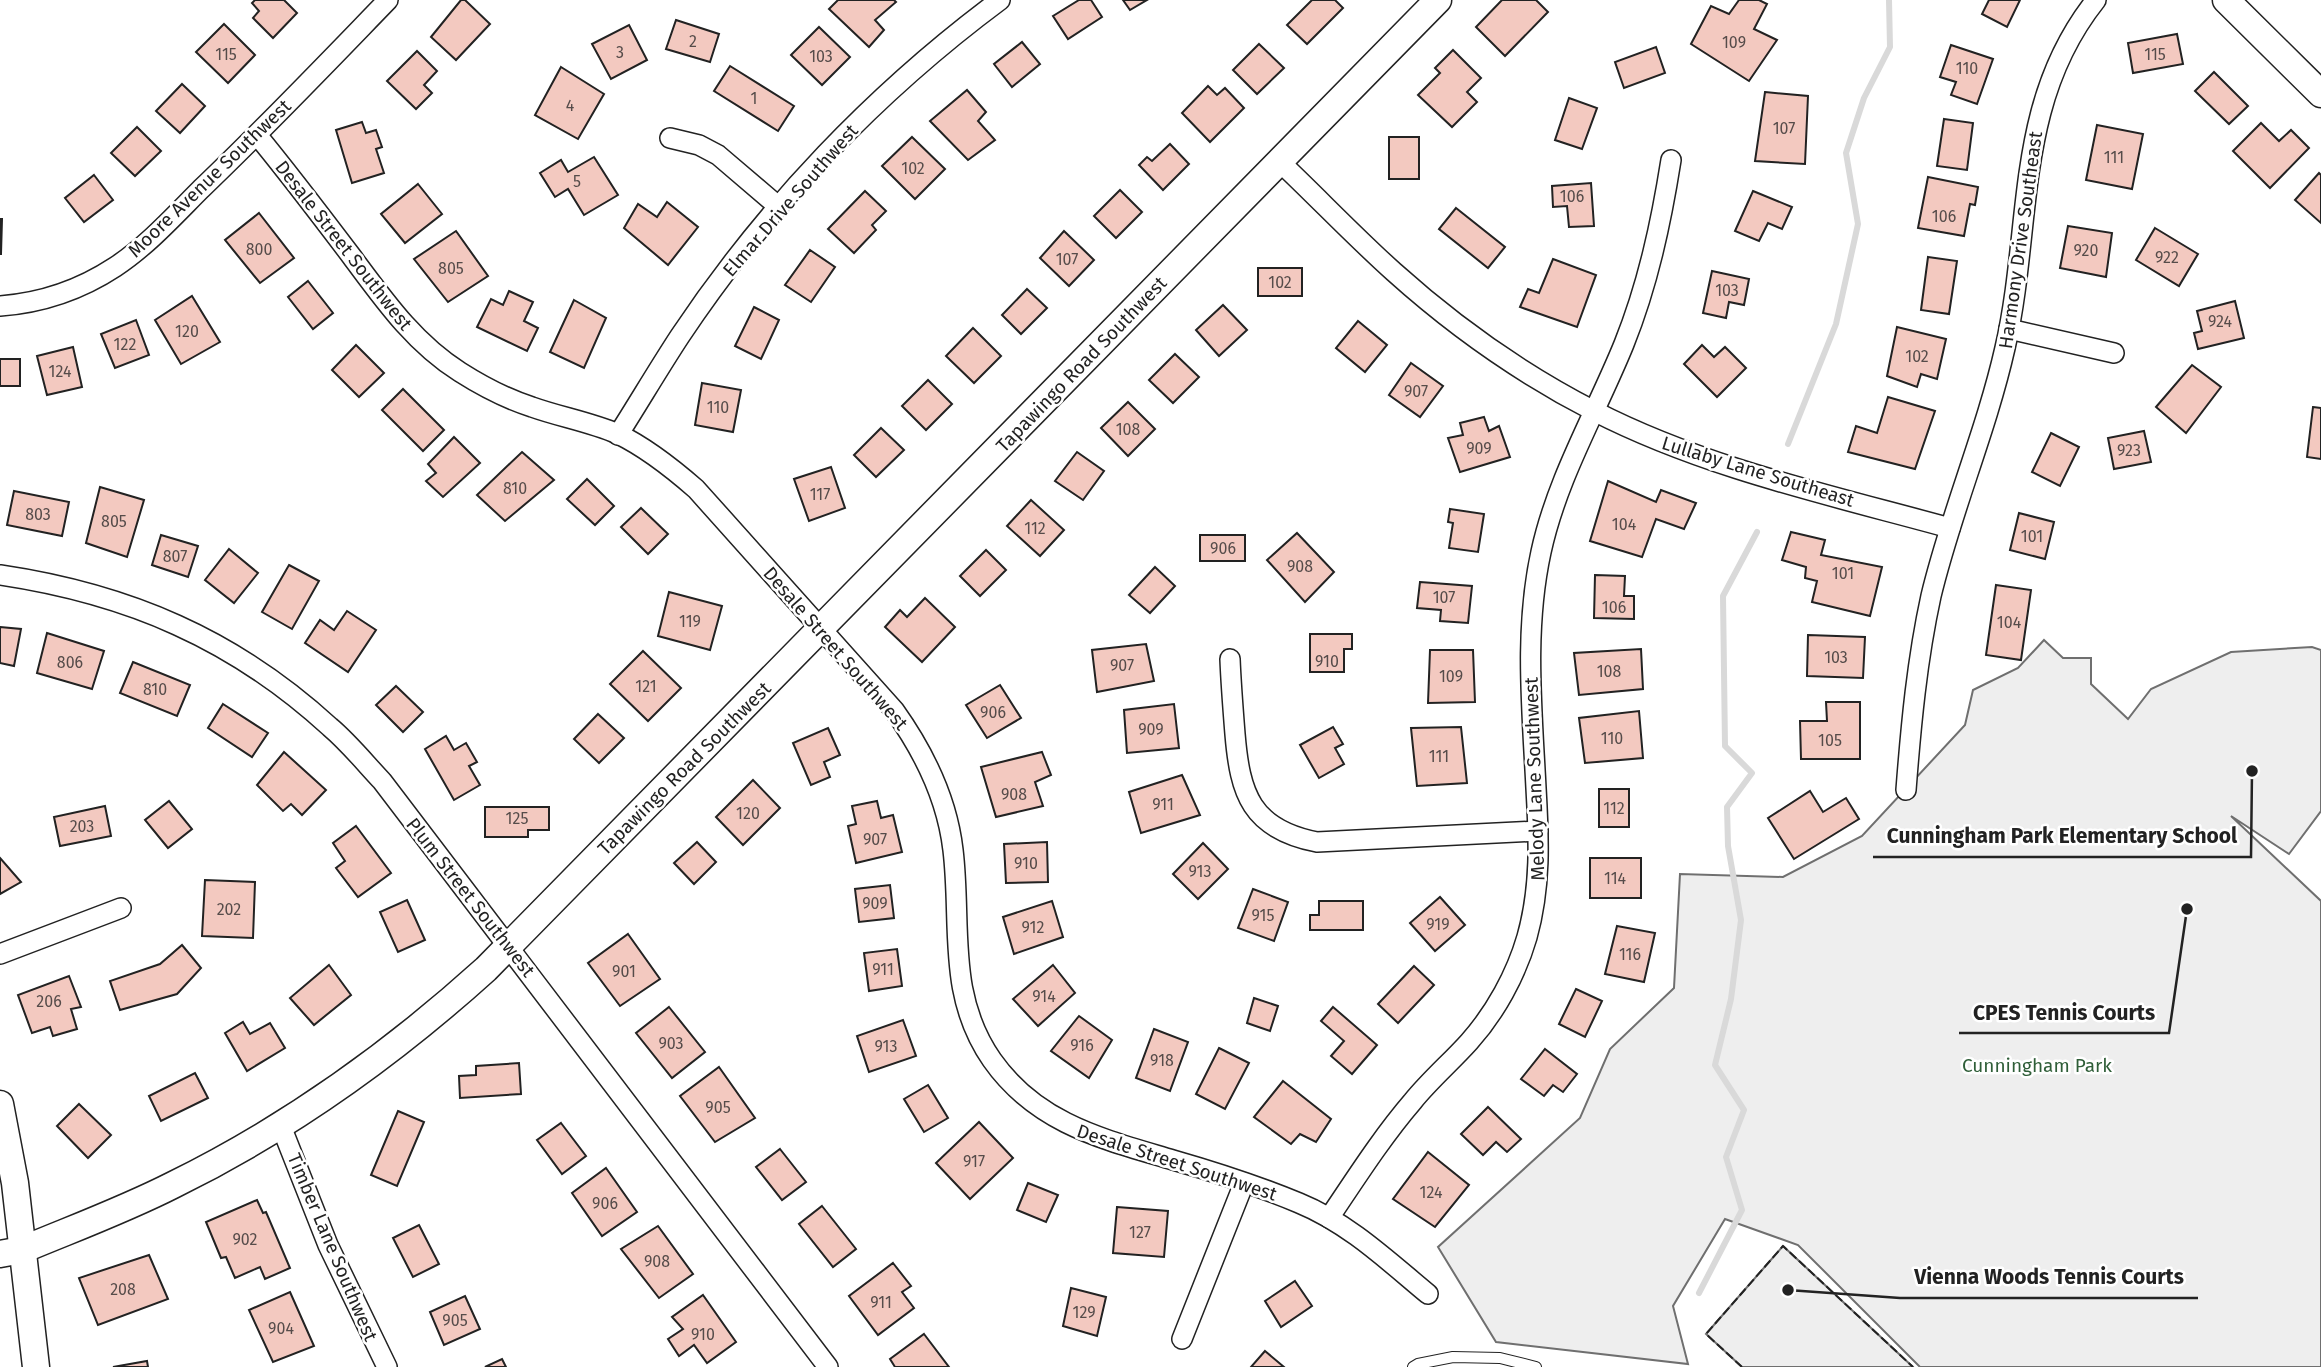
<svg xmlns="http://www.w3.org/2000/svg" width="2321" height="1367" font-family="'Fira Sans',sans-serif">
<rect width="100%" height="100%" fill="#fff"/>
<g fill="#eee" stroke="#6f6f6f" stroke-width="2">
<path d="M2044,640L2063,658H2091V684L2128,719L2151,689L2231,652L2312,647L2321,650V811L2289,854L2231,816L2321,901V1367H1920L1798,1245L1725,1219L1673,1306L1688,1364L1496,1342L1438,1247L1580,1118L1610,1049L1674,988L1680,874L1783,877L1862,836L1965,725L1973,690L2018,668Z"/>
<path d="M1783,1246L1913,1367H1742L1706,1334Z"/>
</g>
<g fill="none" stroke-linecap="round" stroke-linejoin="round">
<g stroke="#d9d9d9" stroke-width="6">
<path d="M1788,444L1836,324L1858,224L1846,153L1864,98L1890,47L1889,0"/>
<path d="M1699,1293L1742,1210L1726,1157L1744,1110L1715,1065L1731,999L1741,920L1728,846L1727,807L1752,773L1725,746L1723,596L1757,532"/>
</g>
</g>
<g fill="#f3c9c0" stroke="#222" stroke-width="2">
<path d="M255,0H284L297,13L273,38L253,18L259,11L252,3Z"/>
<path d="M461,0H465L490,24L456,60L431,37Z"/>
<path d="M838,0H894L896,2L875,20L884,30L869,47L829,9Z"/>
<path d="M1079,0H1091L1102,17L1068,39L1053,16Z"/>
<path d="M1123,0H1147L1130,10Z"/>
<path d="M1312,0H1335L1343,8L1307,44L1287,25Z"/>
<path d="M1502,0H1536L1548,12L1505,56L1476,27Z"/>
<path d="M1739,0H1759L1767,4L1754,29L1777,40L1749,81L1691,44L1711,6L1729,14Z"/>
<path d="M1989,0H2020L2007,27L1982,14Z"/>
<path d="M676,20L719,34L710,62L666,49Z"/>
<path d="M224,24L255,55L228,83L196,52Z"/>
<path d="M629,25L647,60L611,79L592,44Z"/>
<path d="M819,27L850,57L822,85L791,55Z"/>
<path d="M2177,34L2183,64L2133,73L2128,43Z"/>
<path d="M1022,42L1040,64L1012,87L994,64Z"/>
<path d="M1259,44L1284,68L1257,94L1233,70Z"/>
<path d="M1951,45L1993,59L1977,104L1951,95L1956,82L1940,77Z"/>
<path d="M1656,47L1665,73L1624,88L1615,62Z"/>
<path d="M1453,50L1481,78L1467,92L1477,102L1452,127L1418,95L1440,73L1435,68Z"/>
<path d="M417,51L437,71L424,85L432,93L416,109L387,81Z"/>
<path d="M730,66L794,106L778,131L714,91Z"/>
<path d="M561,67L604,94L578,139L535,115Z"/>
<path d="M2214,72L2248,106L2229,124L2195,91Z"/>
<path d="M182,84L205,106L180,133L156,111Z"/>
<path d="M1208,86L1217,95L1225,88L1244,108L1210,142L1182,113Z"/>
<path d="M967,90L986,112L978,121L995,140L968,160L930,121Z"/>
<path d="M1765,92L1808,96L1805,164L1755,161Z"/>
<path d="M1569,98L1597,108L1582,149L1555,140Z"/>
<path d="M1944,119L1973,123L1967,170L1937,166Z"/>
<path d="M362,122L366,133L376,130L382,147L376,149L384,173L352,183L336,130Z"/>
<path d="M2261,123L2279,141L2291,130L2309,148L2270,188L2233,151Z"/>
<path d="M2097,125L2143,134L2132,189L2086,180Z"/>
<path d="M137,127L161,151L135,176L111,153Z"/>
<path d="M912,137L945,169L915,199L882,166Z"/>
<rect x="1389" y="137" width="30" height="42"/>
<path d="M1170,144L1189,164L1163,190L1139,165L1147,157L1152,161Z"/>
<path d="M594,157L618,195L584,215L568,189L555,197L540,173L561,160L568,172Z"/>
<path d="M2319,173L2321,175V223L2295,200Z"/>
<path d="M94,175L113,200L84,222L65,198Z"/>
<path d="M1928,177L1978,187L1975,205L1970,204L1964,236L1918,228Z"/>
<path d="M1591,183L1594,226L1569,227L1567,206L1553,207L1552,186Z"/>
<path d="M418,184L442,214L405,243L381,214Z"/>
<path d="M1120,190L1142,212L1116,238L1094,216Z"/>
<path d="M865,191L886,211L872,225L876,230L854,253L828,229Z"/>
<path d="M1753,191L1792,207L1782,229L1768,223L1759,241L1735,231Z"/>
<path d="M667,202L698,227L668,265L624,228L638,204L657,217Z"/>
<path d="M1456,208L1505,247L1488,268L1439,229Z"/>
<path d="M259,213L294,258L260,283L225,240Z"/>
<path d="M0,219H2L1,254H0Z"/>
<path d="M2068,226L2112,233L2106,277L2060,268Z"/>
<path d="M2155,228L2198,254L2179,286L2136,260Z"/>
<path d="M456,231L488,276L448,302L414,259Z"/>
<path d="M1064,231L1094,260L1069,286L1040,258Z"/>
<path d="M810,250L835,267L811,302L785,285Z"/>
<path d="M1928,257L1957,261L1949,314L1921,310Z"/>
<path d="M1553,259L1596,275L1577,327L1520,307L1528,289L1539,293Z"/>
<rect x="1258" y="268" width="44" height="28"/>
<path d="M1712,271L1749,279L1744,305L1729,302L1726,318L1703,313Z"/>
<path d="M308,281L333,313L313,329L288,297Z"/>
<path d="M1027,289L1047,308L1021,334L1002,315Z"/>
<path d="M509,291L533,302L524,321L538,328L527,351L477,327L491,299L503,305Z"/>
<path d="M192,296L220,342L181,364L155,320Z"/>
<path d="M574,300L606,318L584,368L550,352Z"/>
<path d="M2235,301L2244,338L2198,349L2194,333L2202,331L2197,311Z"/>
<path d="M1223,305L1247,330L1219,356L1196,330Z"/>
<path d="M754,307L779,320L761,359L735,346Z"/>
<path d="M136,320L149,355L115,368L101,334Z"/>
<path d="M1358,321L1387,345L1365,372L1336,348Z"/>
<path d="M1897,327L1946,339L1937,379L1921,374L1917,387L1887,376Z"/>
<path d="M973,328L1001,356L974,383L946,356Z"/>
<path d="M356,345L384,373L359,397L332,370Z"/>
<path d="M1702,345L1714,357L1725,347L1746,368L1717,397L1684,364Z"/>
<path d="M73,347L82,387L47,395L37,356Z"/>
<path d="M1175,354L1199,377L1173,403L1149,380Z"/>
<rect x="0" y="359" width="20" height="27"/>
<path d="M1411,363L1443,386L1420,417L1389,395Z"/>
<path d="M2192,365L2221,387L2186,433L2156,407Z"/>
<path d="M928,380L952,404L926,430L902,406Z"/>
<path d="M702,383L741,390L733,432L695,425Z"/>
<path d="M403,389L444,430L423,451L382,410Z"/>
<path d="M1888,397L1935,411L1915,469L1848,452L1856,426L1877,433Z"/>
<path d="M1128,402L1155,429L1128,456L1101,428Z"/>
<path d="M2313,407L2321,408V459L2307,457Z"/>
<path d="M1484,417L1489,431L1499,426L1510,457L1460,472L1448,438L1463,435L1460,423Z"/>
<path d="M881,428L904,450L876,477L854,455Z"/>
<path d="M2144,431L2151,462L2114,469L2108,438Z"/>
<path d="M2051,433L2079,447L2060,486L2032,472Z"/>
<path d="M454,437L480,463L443,497L426,481L436,473L428,464Z"/>
<path d="M522,452L554,480L505,521L477,495Z"/>
<path d="M1077,452L1104,471L1083,500L1055,481Z"/>
<path d="M831,467L845,508L809,521L794,479Z"/>
<path d="M587,479L614,506L595,525L567,499Z"/>
<path d="M1608,481L1656,502L1661,490L1696,503L1684,529L1656,519L1642,557L1590,541Z"/>
<path d="M100,487L144,500L127,557L86,543Z"/>
<path d="M14,491L69,502L62,536L7,525Z"/>
<path d="M1031,500L1064,530L1040,556L1007,526Z"/>
<path d="M641,508L668,534L648,554L621,527Z"/>
<path d="M1450,509L1484,514L1478,552L1449,548L1453,523L1448,522Z"/>
<path d="M2019,513L2054,522L2045,559L2010,550Z"/>
<path d="M1791,532L1825,540L1821,555L1882,567L1870,616L1812,602L1817,581L1805,578L1806,567L1782,560Z"/>
<path d="M1297,533L1334,572L1305,602L1267,560Z"/>
<path d="M161,535L198,546L188,577L152,565Z"/>
<rect x="1200" y="535" width="45" height="26"/>
<path d="M229,549L258,573L234,603L205,580Z"/>
<path d="M986,550L1006,570L980,596L960,576Z"/>
<path d="M289,565L319,581L292,629L262,612Z"/>
<path d="M1155,567L1175,586L1150,613L1129,595Z"/>
<path d="M1595,575L1625,576L1624,596H1634V619L1594,618Z"/>
<path d="M1420,582L1472,586L1468,623L1440,621L1441,610L1417,608Z"/>
<path d="M1996,585L2031,590L2021,660L1986,655Z"/>
<path d="M669,592L722,606L710,650L658,636Z"/>
<path d="M925,598L955,627L922,662L885,627L900,610L907,617Z"/>
<path d="M347,611L376,630L348,672L305,643L320,620L334,630Z"/>
<path d="M0,627L21,629L14,666L0,663Z"/>
<path d="M47,633L104,651L92,689L37,673Z"/>
<path d="M1310,634H1352V649H1344V672H1310Z"/>
<path d="M1808,635L1865,637L1863,678L1807,676Z"/>
<path d="M1146,644L1154,681L1097,692L1092,650Z"/>
<path d="M1641,649L1643,689L1579,695L1574,653Z"/>
<path d="M1430,650H1473L1475,702L1428,703Z"/>
<path d="M643,651L681,688L648,721L610,684Z"/>
<path d="M133,662L190,685L177,716L120,693Z"/>
<path d="M1000,685L1021,718L987,738L966,705Z"/>
<path d="M396,686L423,712L403,732L376,705Z"/>
<path d="M1826,702H1860V759H1801L1800,721H1827Z"/>
<path d="M223,704L268,733L252,757L208,728Z"/>
<path d="M1174,704L1179,748L1127,753L1124,710Z"/>
<path d="M1639,711L1643,758L1585,763L1579,718Z"/>
<path d="M598,714L624,738L599,763L574,739Z"/>
<path d="M1333,727L1343,744L1335,748L1344,764L1319,778L1300,745Z"/>
<path d="M1461,727L1467,783L1417,786L1411,728Z"/>
<path d="M828,728L840,755L824,762L830,777L811,785L793,743Z"/>
<path d="M446,736L454,750L466,743L477,762L469,766L480,785L454,800L425,749Z"/>
<path d="M284,752L326,790L302,815L291,804L283,811L257,785Z"/>
<path d="M1042,752L1051,775L1035,782L1043,806L996,817L981,767Z"/>
<path d="M1182,775L1200,815L1141,833L1129,792Z"/>
<path d="M753,780L780,808L743,845L716,817Z"/>
<rect x="1599" y="789" width="30" height="38"/>
<path d="M1810,791L1823,812L1846,798L1859,819L1794,859L1768,818Z"/>
<path d="M169,801L192,829L168,848L145,820Z"/>
<path d="M877,801L881,818L893,815L902,852L856,863L848,826L856,824L852,806Z"/>
<path d="M105,806L111,836L60,846L54,817Z"/>
<path d="M485,807H549V830H528V837H485Z"/>
<path d="M356,826L391,873L358,897L336,868L345,861L333,843Z"/>
<path d="M697,842L716,862L694,884L674,863Z"/>
<path d="M1047,842L1048,882L1006,883L1004,844Z"/>
<path d="M1203,843L1228,869L1198,899L1173,874Z"/>
<path d="M0,858L21,882L0,894Z"/>
<rect x="1590" y="858" width="51" height="40"/>
<path d="M205,880L255,882L253,938L202,936Z"/>
<path d="M890,885L894,918L859,922L855,889Z"/>
<path d="M1253,889L1288,902L1274,941L1238,928Z"/>
<path d="M1440,897L1465,925L1435,951L1410,923Z"/>
<path d="M407,900L425,940L398,952L380,912Z"/>
<path d="M1052,901L1063,937L1014,954L1003,917Z"/>
<path d="M1319,901H1363V930H1310V915H1319Z"/>
<path d="M1617,926L1655,933L1644,982L1605,974Z"/>
<path d="M628,934L660,979L620,1006L588,963Z"/>
<path d="M182,945L201,968L177,994L120,1010L110,981L160,964Z"/>
<path d="M897,949L902,986L869,991L864,953Z"/>
<path d="M329,965L351,995L314,1025L290,998Z"/>
<path d="M1053,965L1075,993L1038,1026L1013,999Z"/>
<path d="M1414,966L1434,985L1398,1023L1378,1004Z"/>
<path d="M69,976L81,1007L71,1009L77,1029L53,1036L50,1027L32,1033L18,995Z"/>
<path d="M1576,989L1602,1001L1585,1037L1559,1024Z"/>
<path d="M1254,998L1278,1006L1270,1031L1247,1023Z"/>
<path d="M669,1007L705,1052L672,1078L636,1033Z"/>
<path d="M1333,1007L1377,1045L1352,1074L1331,1056L1344,1041L1321,1021Z"/>
<path d="M1079,1016L1112,1040L1089,1078L1051,1051Z"/>
<path d="M903,1020L916,1056L869,1072L857,1036Z"/>
<path d="M243,1022L250,1034L270,1023L285,1048L247,1071L225,1033Z"/>
<path d="M1154,1029L1188,1042L1170,1091L1136,1078Z"/>
<path d="M1219,1048L1249,1063L1225,1109L1196,1094Z"/>
<path d="M1545,1049L1577,1074L1563,1092L1553,1085L1544,1096L1521,1079Z"/>
<path d="M519,1063L521,1094L460,1098L459,1076L476,1075V1066Z"/>
<path d="M719,1067L755,1118L715,1142L680,1096Z"/>
<path d="M195,1073L208,1098L161,1121L149,1096Z"/>
<path d="M1283,1081L1331,1119L1316,1142L1300,1134L1291,1144L1254,1117Z"/>
<path d="M928,1085L948,1118L924,1132L904,1099Z"/>
<path d="M79,1104L111,1135L88,1158L57,1126Z"/>
<path d="M1488,1107L1521,1139L1507,1152L1496,1142L1483,1155L1461,1134Z"/>
<path d="M398,1111L424,1122L397,1186L371,1175Z"/>
<path d="M979,1122L1013,1158L970,1199L936,1163Z"/>
<path d="M561,1123L586,1156L562,1174L537,1140Z"/>
<path d="M780,1149L806,1182L782,1200L756,1167Z"/>
<path d="M1428,1152L1469,1185L1435,1227L1393,1199Z"/>
<path d="M606,1168L637,1212L602,1236L572,1193Z"/>
<path d="M1028,1183L1058,1195L1046,1222L1017,1210Z"/>
<path d="M257,1200L263,1213L266,1212L290,1268L265,1279L260,1267L235,1278L226,1257L221,1258L206,1222Z"/>
<path d="M822,1206L856,1249L833,1267L799,1224Z"/>
<path d="M1117,1207L1168,1211L1164,1257L1113,1253Z"/>
<path d="M419,1225L439,1264L413,1277L393,1238Z"/>
<path d="M658,1226L693,1274L659,1298L621,1249Z"/>
<path d="M149,1255L168,1299L98,1325L79,1278Z"/>
<path d="M893,1263L911,1286L902,1292L914,1308L878,1335L849,1296Z"/>
<path d="M1295,1281L1312,1306L1281,1327L1265,1301Z"/>
<path d="M1071,1288L1106,1297L1097,1336L1063,1326Z"/>
<path d="M290,1292L314,1346L273,1362L249,1310Z"/>
<path d="M703,1295L736,1342L707,1363L694,1345L679,1356L668,1339L683,1329L672,1317Z"/>
<path d="M465,1296L480,1329L444,1345L430,1312Z"/>
<path d="M924,1334L949,1367H895L890,1359Z"/>
<path d="M1265,1351L1284,1367H1251Z"/>
<path d="M502,1359L506,1367H485Z"/>
<path d="M147,1361L148,1367H113Z"/>
</g>
<g fill="none" stroke-linecap="round" stroke-linejoin="round">
<defs>
<path id="lane" d="M1413,1367L1418,1364L1453,1357L1500,1358L1536,1367"/>
<g id="street">
<path d="M257,135C290,175 321,216 352,257C384,300 414,343 460,372C482,386 507,399 532,407C560,417 590,422 618,434C647,448 672,468 696,489L894,710C924,752 947,798 953,850C962,924 946,994 992,1060C1037,1124 1103,1139 1173,1160C1215,1172 1258,1186 1299,1203C1348,1223 1387,1260 1428,1294"/>
<path d="M670,138L699,145L718,155L779,207"/>
<path d="M1280,162C1318,198 1355,237 1394,272C1454,326 1522,374 1594,411C1705,468 1830,495 1950,528"/>
<path d="M0,306C41,303 80,290 115,267C147,246 174,216 201,189C265,128 326,64 388,0"/>
<path d="M2009,329L2114,353"/>
<path d="M618,435C639,402 659,368 680,336C766,207 876,92 1000,0"/>
<path d="M0,575C128,594 234,639 330,727C349,743 365,763 382,781L828,1367"/>
<path d="M1230,659C1231,684 1233,709 1235,734C1240,794 1251,829 1317,842L1538,831"/>
<path d="M1906,790C1911,725 1917,660 1931,596C1951,512 1986,432 2005,348C2033,226 2013,104 2096,0"/>
<path d="M0,954L121,908"/>
<path d="M281,1126L328,1245L387,1367"/>
<path d="M1329,1218C1356,1178 1382,1137 1413,1101C1430,1080 1451,1062 1469,1042C1495,1013 1516,975 1527,937C1541,887 1539,839 1536,788C1532,709 1524,630 1541,552C1557,478 1596,413 1624,344C1648,284 1661,223 1671,160"/>
<path d="M1182,1339L1244,1183"/>
</g>
<g id="secondary">
<path d="M2226,0L2321,94"/>
<path d="M0,1104L15,1183L36,1367"/>
<path d="M0,1254L22,1250C72,1229 124,1210 173,1185C287,1129 392,1054 486,969L1438,0"/>
</g>
</defs>
<use href="#lane" stroke="#222" stroke-width="12"/>
<use href="#street" stroke="#222" stroke-width="22"/>
<use href="#secondary" stroke="#222" stroke-width="29"/>
<use href="#lane" stroke="#fff" stroke-width="10"/>
<use href="#street" stroke="#fff" stroke-width="19"/>
<use href="#secondary" stroke="#fff" stroke-width="26"/>
<path stroke="#222" stroke-width="2" stroke-dasharray="9 3.5" stroke-linecap="butt" d="M1742,1367L1706,1334L1783,1246L1913,1367"/>
</g>
<g text-anchor="middle" stroke-width="5" stroke-linejoin="round" paint-order="stroke">
<g font-size="16" fill="#564c4a">
<text x="693" y="47">2</text>
<text x="1734" y="48">109</text>
<text x="620" y="58">3</text>
<text x="226" y="60">115</text>
<text x="2155" y="60">115</text>
<text x="821" y="62">103</text>
<text x="1967" y="74">110</text>
<text x="754" y="104">1</text>
<text x="570" y="111">4</text>
<text x="1784" y="134">107</text>
<text x="2114" y="163">111</text>
<text x="913" y="174">102</text>
<text x="577" y="187">5</text>
<text x="1572" y="202">106</text>
<text x="1944" y="222">106</text>
<text x="259" y="255">800</text>
<text x="2086" y="256">920</text>
<text x="2167" y="263">922</text>
<text x="1067" y="265">107</text>
<text x="451" y="274">805</text>
<text x="1280" y="288">102</text>
<text x="1727" y="296">103</text>
<text x="2220" y="327">924</text>
<text x="187" y="337">120</text>
<text x="125" y="350">122</text>
<text x="1917" y="362">102</text>
<text x="60" y="377">124</text>
<text x="1416" y="397">907</text>
<text x="718" y="413">110</text>
<text x="1128" y="435">108</text>
<text x="1479" y="454">909</text>
<text x="2129" y="456">923</text>
<text x="515" y="494">810</text>
<text x="820" y="500">117</text>
<text x="38" y="520">803</text>
<text x="114" y="527">805</text>
<text x="1624" y="530">104</text>
<text x="1035" y="534">112</text>
<text x="2032" y="542">101</text>
<text x="1223" y="554">906</text>
<text x="175" y="562">807</text>
<text x="1300" y="572">908</text>
<text x="1843" y="579">101</text>
<text x="1444" y="603">107</text>
<text x="1614" y="613">106</text>
<text x="690" y="627">119</text>
<text x="2009" y="628">104</text>
<text x="1836" y="663">103</text>
<text x="1327" y="667">910</text>
<text x="70" y="668">806</text>
<text x="1122" y="671">907</text>
<text x="1609" y="677">108</text>
<text x="1451" y="682">109</text>
<text x="646" y="692">121</text>
<text x="155" y="695">810</text>
<text x="993" y="718">906</text>
<text x="1151" y="735">909</text>
<text x="1612" y="744">110</text>
<text x="1830" y="746">105</text>
<text x="1439" y="762">111</text>
<text x="1014" y="800">908</text>
<text x="1163" y="810">911</text>
<text x="1614" y="814">112</text>
<text x="748" y="819">120</text>
<text x="517" y="824">125</text>
<text x="82" y="832">203</text>
<text x="875" y="845">907</text>
<text x="1026" y="869">910</text>
<text x="1200" y="877">913</text>
<text x="1615" y="884">114</text>
<text x="875" y="909">909</text>
<text x="229" y="915">202</text>
<text x="1263" y="921">915</text>
<text x="1438" y="930">919</text>
<text x="1033" y="933">912</text>
<text x="1630" y="960">116</text>
<text x="883" y="975">911</text>
<text x="624" y="977">901</text>
<text x="1044" y="1002">914</text>
<text x="49" y="1007">206</text>
<text x="671" y="1049">903</text>
<text x="1082" y="1051">916</text>
<text x="886" y="1052">913</text>
<text x="1162" y="1066">918</text>
<text x="718" y="1113">905</text>
<text x="974" y="1167">917</text>
<text x="1431" y="1198">124</text>
<text x="605" y="1209">906</text>
<text x="1140" y="1238">127</text>
<text x="245" y="1245">902</text>
<text x="657" y="1267">908</text>
<text x="123" y="1295">208</text>
<text x="881" y="1308">911</text>
<text x="1084" y="1318">129</text>
<text x="455" y="1326">905</text>
<text x="281" y="1334">904</text>
<text x="703" y="1340">910</text>
</g>
<g font-size="19" fill="#222" stroke="#fff">
<text transform="translate(209 178) rotate(-44)" y="7">Moore Avenue Southwest</text>
<text transform="translate(790 200) rotate(-49)" y="7">Elmar Drive Southwest</text>
<text transform="translate(2020 240) rotate(-82)" y="7">Harmony Drive Southeast</text>
<text transform="translate(344 245) rotate(52)" y="7">Desale Street Southwest</text>
<text transform="translate(1081 364) rotate(-46)" y="7">Tapawingo Road Southwest</text>
<text transform="translate(1758 471) rotate(17)" y="7">Lullaby Lane Southeast</text>
<text transform="translate(836 648) rotate(49)" y="7">Desale Street Southwest</text>
<text transform="translate(684 768) rotate(-45)" y="7">Tapawingo Road Southwest</text>
<text transform="translate(1534 779) rotate(-92)" y="7">Melody Lane Southwest</text>
<text transform="translate(471 897) rotate(52)" y="7">Plum Street Southwest</text>
<text transform="translate(1177 1162) rotate(18)" y="7">Desale Street Southwest</text>
<text transform="translate(333 1247) rotate(67)" y="7">Timber Lane Southwest</text>
</g>
<g font-size="19" fill="#2f5e38" stroke="#fff">
<text x="2037" y="1072">Cunningham Park</text>
</g>
</g>
<path fill="none" stroke="#222" stroke-width="2.5" d="M2252 771L2251 857H1873M2187 909L2169 1033H1959M1788 1290L1900 1298H2198"/>
<g fill="#222" stroke="#fff" stroke-width="2.5">
<circle cx="2252" cy="771" r="7"/>
<circle cx="2187" cy="909" r="7"/>
<circle cx="1788" cy="1290" r="7"/>
</g>
<g font-size="21" text-anchor="middle" font-weight="bold" fill="#222" stroke="#fff" stroke-width="5" stroke-linejoin="round" paint-order="stroke">
<text x="2062" y="843">Cunningham Park Elementary School</text>
<text x="2064" y="1020">CPES Tennis Courts</text>
<text x="2049" y="1284">Vienna Woods Tennis Courts</text>
</g>
</svg>
